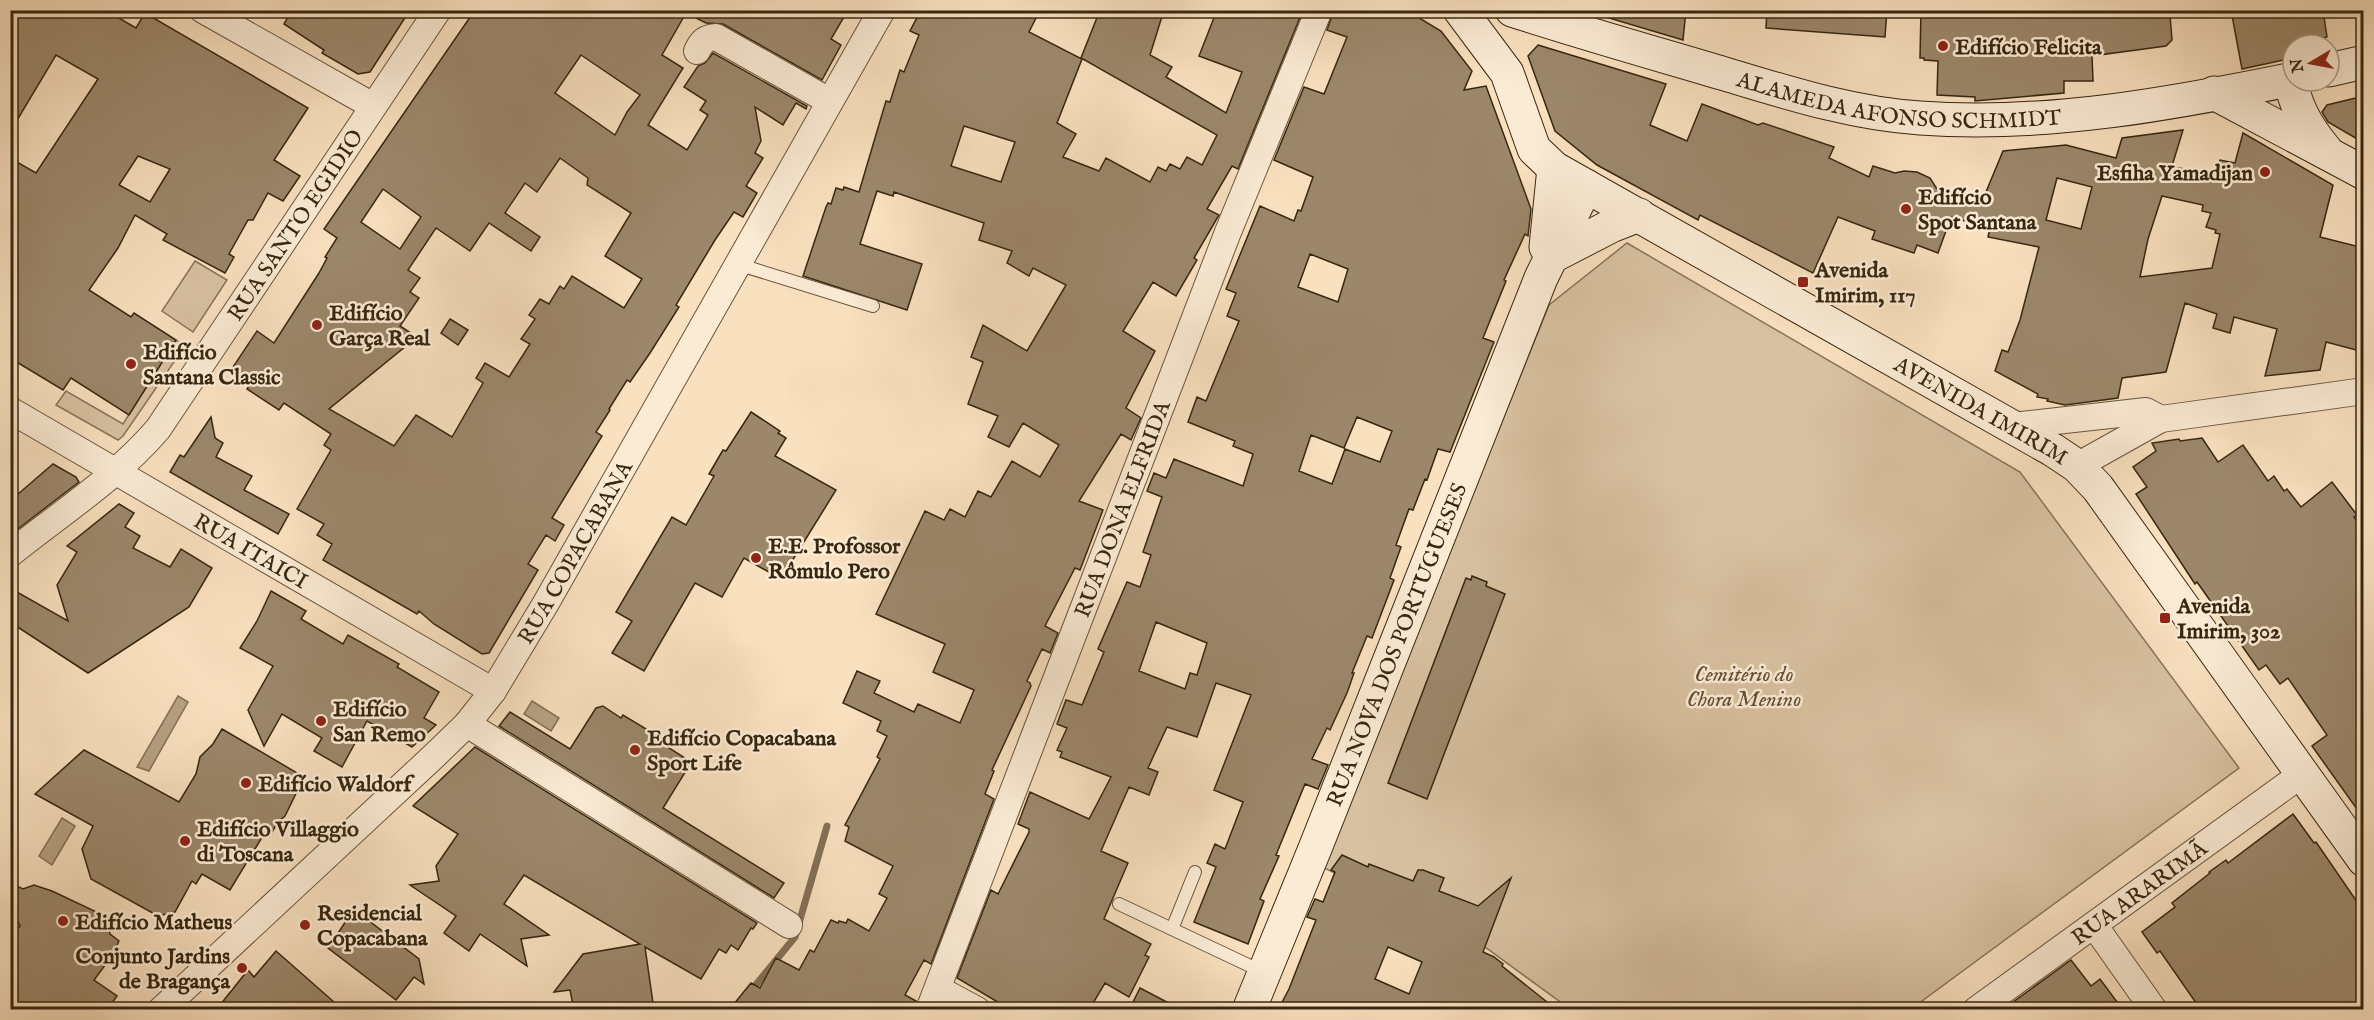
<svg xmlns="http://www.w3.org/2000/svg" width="2374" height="1020" font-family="'IM FELL English',serif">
<rect width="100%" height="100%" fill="#f9e0bf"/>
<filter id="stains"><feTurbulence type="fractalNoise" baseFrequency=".00333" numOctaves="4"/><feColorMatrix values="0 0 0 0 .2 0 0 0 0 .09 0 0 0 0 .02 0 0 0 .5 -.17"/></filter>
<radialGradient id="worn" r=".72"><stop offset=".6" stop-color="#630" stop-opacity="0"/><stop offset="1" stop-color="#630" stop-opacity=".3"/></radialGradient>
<g fill="#d8c1a1" stroke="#887458" stroke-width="1.5">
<path d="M1627,243L2020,472L2239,768L1911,1009H1570L1478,942L1322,867L1549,305Z"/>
<path d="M195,261L227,280L193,332L162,311Z"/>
<path d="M176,340L185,346L123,436L118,440L56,405L66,391L123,424Z"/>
</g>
<g fill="#b7a184" stroke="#847056" stroke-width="1.5">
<path d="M178,696L188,702L149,771L137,767Z"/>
<path d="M532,701L559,718L551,731L524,714Z"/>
<path d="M62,818L75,826L52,865L39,856Z"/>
</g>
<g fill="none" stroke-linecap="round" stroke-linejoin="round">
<path stroke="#847056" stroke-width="7" d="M750,992L795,937L827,826"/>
</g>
<g fill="#9c876b" stroke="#372710" stroke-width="1.5" fill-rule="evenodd">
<path d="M10,10H105L136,28L145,13L308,108L274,160L300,176L283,201L268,193L253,220H248L229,254L234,257L225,273L163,240L167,234L135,215L118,248L89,290L131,317L134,313L176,340L129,415L71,378L63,390L10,358V158L36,173L98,79L56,55L10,132ZM138,156L170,169L150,202L119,185Z"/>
<path d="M292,10H410L370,72L358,74L322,53L324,50L284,24Z"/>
<path d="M475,10H848L831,39L841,45L822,80L723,24L706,23L686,13L662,55L683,68L648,125L687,150L708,115L700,110L706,101L684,87L698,66L705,63L713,53L807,106L806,109L796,103L783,125L755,107L761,141L755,153L763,158L746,186L757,193L743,217L734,212L715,240L676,305L679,307L650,353L630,382L627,380L609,409L610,410L596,432L602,436L552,518L564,525L555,541L546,535L528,564L538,570L489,653L482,654L434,624L419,611L417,614L323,560L332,544L317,535L324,524L297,509L331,450L324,445L331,434L284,403L279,410L247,389L250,384L231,370L257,331L274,343L319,273L327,258L325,257L337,238L324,229ZM581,55L640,95L627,112L615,135L555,93ZM560,158L588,178L587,185L631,213L605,256L642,279L624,308L572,276L564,289L560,286L549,304L540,299L529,315L535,319L521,339L530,344L509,377L485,363L476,378L483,383L452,437L416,415L394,446L329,409L417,337L400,326L419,298L410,292L420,278L408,270L436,228L470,251L489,223L531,251L540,237L505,213L525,183L537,192ZM383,189L421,217L400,249L361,222Z"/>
<path d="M921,10H1040L1029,32L1082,59L1057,123L1076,134L1063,157L1099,171L1106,158L1150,182L1158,167L1166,171L1170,164L1180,169L1187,157L1202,165L1217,135L1081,58L1100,10H1164L1150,55L1172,67L1166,77L1226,113L1242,72L1199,56L1217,10H1303L1238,169L1232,166L1207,209L1219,215L1194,258L1197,260L1176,296L1153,282L1123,331L1155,351L1126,408L1141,418L1131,440L1121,434L1079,501L1103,510L1080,570L1075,568L1045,626L1058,633L1050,653L1042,649L1027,681L1030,683L1031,686L1025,699L992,770L994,771L985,794L994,799L931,964L924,960L905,995L916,1001L914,1010H729L751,983L760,988L776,958L799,970L810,950L814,952L831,920L838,923L839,921L846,923L848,919L869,931L887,898L879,894L893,866L845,841L849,827L845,825L880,759L877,757L887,736L877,731L881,721L843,703L857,671L880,681L874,693L914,712L918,704L960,723L974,690L933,672L945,644L876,614L925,511L944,520L950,509L965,517L978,491L991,497L1012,461L1040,477L1059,445L1023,423L1009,447L988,437L998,416L968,404L983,362L971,357L983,325L1027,351L1066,285L1033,268L1029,276L1007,263L1012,251L979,240L984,223L894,192L893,196L877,191L860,244L922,264L907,310L803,276L826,207L828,203L831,204L836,188L843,190L844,187L859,192L886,101L890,102L900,70L904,72L919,35L910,31ZM964,126L1015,142L1001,182L951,166Z"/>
<path d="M1334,10H1406L1441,31L1472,71L1464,90L1486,86L1531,209L1528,236L1525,234L1504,280L1506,281L1483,338L1494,342L1450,452L1438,449L1427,480L1425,479L1413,510L1409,509L1396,545L1401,547L1390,578L1394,580L1372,638L1367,636L1352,673H1354L1347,693L1330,730L1327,728L1312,759L1328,765L1318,789L1305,784L1276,855L1279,856L1260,899L1264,901L1248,944L1194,922L1216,867L1207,863L1215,844L1225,849L1243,802L1214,790L1251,695L1216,683L1197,737L1167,727L1148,768L1158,772L1149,795L1129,787L1101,851L1128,863L1104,919L1151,944L1145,955L1149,957L1129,997L1105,983L1089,1010H1011L957,978L991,890L998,894L1029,832V829L1018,824L1030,792L1089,819L1111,777L1060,757L1062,752L1057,750L1067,728L1057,724L1066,700L1082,705L1104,652L1098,649L1127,582L1140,587L1151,555L1143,552L1162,497L1147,491L1154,473L1166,478L1174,459L1243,486L1253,454L1233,446L1235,441L1188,422L1197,397L1206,401L1239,321L1227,316L1236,293L1226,289L1260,206L1294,221L1298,210L1301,211L1313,177L1274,160L1304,87L1324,94L1347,37L1327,30ZM1310,254L1348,269L1338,302L1298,287ZM1357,417L1392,431L1380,462L1345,449L1332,484L1299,471L1311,435L1344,448ZM1156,622L1207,643L1197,675L1190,673L1185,689L1139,671Z"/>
<path d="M1600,10H1686L1683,40L1599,15Z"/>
<path d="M1767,10H1887L1885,37L1766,28Z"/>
<path d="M1921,10H2151L2152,18L2170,15L2172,40L2166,46L2092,56L2093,81H2064V93L1975,101V97L1937,95L1938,61L1924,60V58H1920Z"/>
<path d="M2231,10H2323L2327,37L2293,44V58L2242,69Z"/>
<path d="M1538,45L1666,84L1650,125L1687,141L1702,104L1758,125L1763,123L1834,147L1829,158L1869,177L1873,166L1895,173L1904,171L1917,172L1930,178L1937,189L1981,204L2003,151L2066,145L2116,158L2122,138L2183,130L2172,166L2214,177L2220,160L2235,163L2243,133L2333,185L2320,237L2364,248V352L2326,342L2320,370L2265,376L2277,329L2234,317L2230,333L2213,328L2217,314L2185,303L2166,372L2122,378L2118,398L2065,405L2047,401L2048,399L2037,397L2038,394L1995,371L2002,350L2008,352L2020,320L2039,247L1988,237L1990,228L1951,217L1938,253L1917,245L1914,253L1872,239L1875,231L1838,217L1813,273L1700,215L1698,220L1597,165L1555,131L1528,56ZM2057,178L2092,187L2081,229L2046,220ZM2162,196L2203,205L2202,211L2211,213L2206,227L2216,230L2215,233L2220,234L2212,268L2140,277L2148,239Z"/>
<path d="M2364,96V143L2328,122L2322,112L2327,105Z"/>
<path d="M450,319L468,330L458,345L441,333Z"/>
<path d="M751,412L780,431L778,433L786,438L775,456L836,490L781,579L744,558L722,597L695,583L644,671L612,653L632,621L616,612L672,517L686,525L714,476L709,474L723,450L726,451Z"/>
<path d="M211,417L215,438L223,443L216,457L252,476L244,490L289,514L278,534L170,472L180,455L184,457Z"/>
<path d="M2202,438L2218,462L2243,445L2268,481L2274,476L2284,491L2287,489L2301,507L2332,482L2357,515L2354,517L2364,532V819L2312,746L2327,735L2288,678L2280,684L2266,665L2259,670L2197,582L2195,584L2136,494L2147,487L2133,467L2156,451L2152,443L2179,439L2180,441Z"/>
<path d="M53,464L76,477L79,482L10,535V501Z"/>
<path d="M119,504L134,513L125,527L140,536L133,548L170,567L181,549L212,568L189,607L88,673L10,622V588L68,621L57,585L77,552L67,546Z"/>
<path d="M1472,576L1487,582L1486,586L1505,594L1427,799L1388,783L1466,578L1471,580Z"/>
<path d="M271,591L306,611L301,619L343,644L348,635L399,664L397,667L439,692L424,718L436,725L412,747L367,721L342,767L314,751L322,738L282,714L264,746L248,710L273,666L240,648L257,621Z"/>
<path d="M603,706L621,718L623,715L671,744L669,748L685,758L689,766L663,808L784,883L774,898L499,726L510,712L570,749L596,708Z"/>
<path d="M222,729L304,777L285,816L278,822L269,837L264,834L230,890L202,874L196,884L192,881L175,912L158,916L91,879L82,849L93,826L35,794L84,750L179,802L196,774L200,757L213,744Z"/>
<path d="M475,747L757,923L753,929L751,928L738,950L731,945L726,953L719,949L701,979L645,947L654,1010H574L570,990L554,992L583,954L640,944L524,875L504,904L549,935L521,939L527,966L480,934L469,951L444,933L456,916L410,885L439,881L436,866L458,834L413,806Z"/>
<path d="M2293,814L2314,843L2316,842L2364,912V996L2344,1010H2201L2160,951L2157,953L2142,932L2175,907L2172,903L2210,873L2209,872L2226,860L2228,863Z"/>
<path d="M1342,855L1368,867L1369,864L1413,881L1418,870H1423L1444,878L1439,891L1478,906L1511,878L1483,952L1494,957L1503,964L1502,966L1557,1010H1419L1407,1004L1404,1010H1278L1289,989L1316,920L1307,917L1315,899L1323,902L1335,872L1331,870ZM1388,947L1422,962L1409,994L1375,979Z"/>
<path d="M10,883L23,889L34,885L52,891L107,917L110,934L119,941L111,957L94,980L117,996L107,1010H10V938L20,926L10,902Z"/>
<path d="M360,914L419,959L424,984L414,977L396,1000L328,948L350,915Z"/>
<path d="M276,951L343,1010H216L248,970L254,977Z"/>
<path d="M2071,960L2091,986L2100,979L2123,1010H2002Z"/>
<path d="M1140,988L1182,1010H1129Z"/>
</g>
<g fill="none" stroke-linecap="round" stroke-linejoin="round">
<defs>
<g id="lane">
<path d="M737,264L873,306"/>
<path d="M1119,904L1263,972"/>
<path d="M1172,929L1195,872"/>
</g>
<g id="street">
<path d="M203,10L373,106"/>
<path d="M697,51C702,41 705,38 716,37L829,101"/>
<path id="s1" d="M10,410L493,691"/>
<path d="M2012,426L2146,411L2161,419"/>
<path d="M2077,466L2161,419L2364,391"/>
<path id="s2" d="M10,554C60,514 117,477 158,429L438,10"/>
<path d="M467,724L789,925"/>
<path d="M2094,925L2154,1010"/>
<path d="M938,989L977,1010"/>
<path id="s3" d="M161,1010L434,756L467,724L493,691L546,603L882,10"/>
<path id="s4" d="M929,1010L1228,232L1319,10"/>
<path id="s5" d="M1976,1010L2302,774"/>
</g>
<g id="secondary">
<path id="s6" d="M1460,10L1507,73L1534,149L1554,168L2053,450L2077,466L2098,488L2364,860"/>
<path id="s7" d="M1512,10C1583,33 1654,53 1725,74C1788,93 1854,114 1920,118C2045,127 2171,104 2293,79"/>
<path d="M2329,70L2364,62"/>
<path d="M2291,79C2294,105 2308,129 2325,149"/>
<path d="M2214,93L2364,173"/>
<path d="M1546,247L1554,168"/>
<path d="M1551,257L1611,226L1639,215"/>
<path id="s8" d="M1249,1010L1316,846L1541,278L1586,186"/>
</g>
</defs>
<use href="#lane" stroke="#68553c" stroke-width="14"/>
<use href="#street" stroke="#68553c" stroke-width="28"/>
<use href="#secondary" stroke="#372710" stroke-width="35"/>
<use href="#lane" stroke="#fbebd5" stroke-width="12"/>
<use href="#street" stroke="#fbebd5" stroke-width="26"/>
<use href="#secondary" stroke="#fbebd5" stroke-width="33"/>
</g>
<g fill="#8f2418" stroke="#fbebd5" stroke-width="2">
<circle cx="1943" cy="46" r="6"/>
<circle cx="2265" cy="172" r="6"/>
<circle cx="1906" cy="209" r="6"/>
<rect x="1797" y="276" width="12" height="12" rx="3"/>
<circle cx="317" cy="325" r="6"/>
<circle cx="131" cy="364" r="6"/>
<circle cx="756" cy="558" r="6"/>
<rect x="2159" y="612" width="12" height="12" rx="3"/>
<circle cx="321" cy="721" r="6"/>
<circle cx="635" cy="750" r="6"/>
<circle cx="246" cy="783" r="6"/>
<circle cx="185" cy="841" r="6"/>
<circle cx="63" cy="921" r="6"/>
<circle cx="305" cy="925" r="6"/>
<circle cx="242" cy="968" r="6"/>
</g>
<g text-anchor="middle" stroke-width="5" stroke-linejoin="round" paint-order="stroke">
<g font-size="22" font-weight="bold" fill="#372710" stroke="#fbebd5" text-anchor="start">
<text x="1955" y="54">Edifício Felicita</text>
<text x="2253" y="180" text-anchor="end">Esfiha Yamadijan</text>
<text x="1918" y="204">Edifício<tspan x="1918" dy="25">Spot Santana</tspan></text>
<text x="1815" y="277">Avenida<tspan x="1815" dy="25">Imirim, 117</tspan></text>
<text x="329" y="320">Edifício<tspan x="329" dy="25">Garça Real</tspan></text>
<text x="143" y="359">Edifício<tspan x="143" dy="25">Santana Classic</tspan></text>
<text x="768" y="553">E.E. Profossor<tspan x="768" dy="25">Rômulo Pero</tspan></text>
<text x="2177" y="613">Avenida<tspan x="2177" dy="25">Imirim, 302</tspan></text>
<text x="333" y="716">Edifício<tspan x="333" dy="25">San Remo</tspan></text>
<text x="647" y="745">Edifício Copacabana<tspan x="647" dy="25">Sport Life</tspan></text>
<text x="258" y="791">Edifício Waldorf</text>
<text x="197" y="836">Edifício Villaggio<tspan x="197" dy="25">di Toscana</tspan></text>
<text x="317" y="920">Residencial<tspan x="317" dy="25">Copacabana</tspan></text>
<text x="75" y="929">Edifício Matheus</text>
<text x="230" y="963" text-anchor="end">Conjunto Jardins<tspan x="230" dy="25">de Bragança</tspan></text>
</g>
<g font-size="22" fill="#372710" stroke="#fbebd5">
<text dy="8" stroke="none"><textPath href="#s7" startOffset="400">ALAMEDA AFONSO SCHMIDT</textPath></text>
<text dy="8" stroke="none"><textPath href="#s2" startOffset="440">RUA SANTO EGIDIO</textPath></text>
<text dy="8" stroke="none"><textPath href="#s6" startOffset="678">AVENIDA IMIRIM</textPath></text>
<text dy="8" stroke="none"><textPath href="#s4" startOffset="537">RUA DONA ELFRIDA</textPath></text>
<text dy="8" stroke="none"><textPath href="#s1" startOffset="279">RUA ITAICI</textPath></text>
<text dy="8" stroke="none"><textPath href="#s3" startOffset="622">RUA COPACABANA</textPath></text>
<text dy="8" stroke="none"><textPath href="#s8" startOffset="394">RUA NOVA DOS PORTUGUESES</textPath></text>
<text dy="8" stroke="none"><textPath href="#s5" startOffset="201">RUA ARARIMÃ</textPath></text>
</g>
<g font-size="22" font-style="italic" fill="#5f4e34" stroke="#fbebd5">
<text x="1744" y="681">Cemitério do<tspan x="1744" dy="25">Chora Menino</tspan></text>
</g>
</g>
<rect width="2374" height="1020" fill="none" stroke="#f9e0bf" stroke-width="36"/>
<rect x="12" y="12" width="2350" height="996" fill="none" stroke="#372710" stroke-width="3"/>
<rect x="18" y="18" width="2338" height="984" fill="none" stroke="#372710" stroke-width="1.5"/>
<g transform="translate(2311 63) rotate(260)"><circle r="28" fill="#fbebd5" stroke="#ad9d86" stroke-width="1.5"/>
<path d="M0-4.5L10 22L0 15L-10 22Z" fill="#8f2418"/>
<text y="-9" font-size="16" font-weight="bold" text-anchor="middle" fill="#372710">N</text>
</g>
<rect width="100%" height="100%" filter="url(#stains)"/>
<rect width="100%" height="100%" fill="url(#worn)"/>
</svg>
